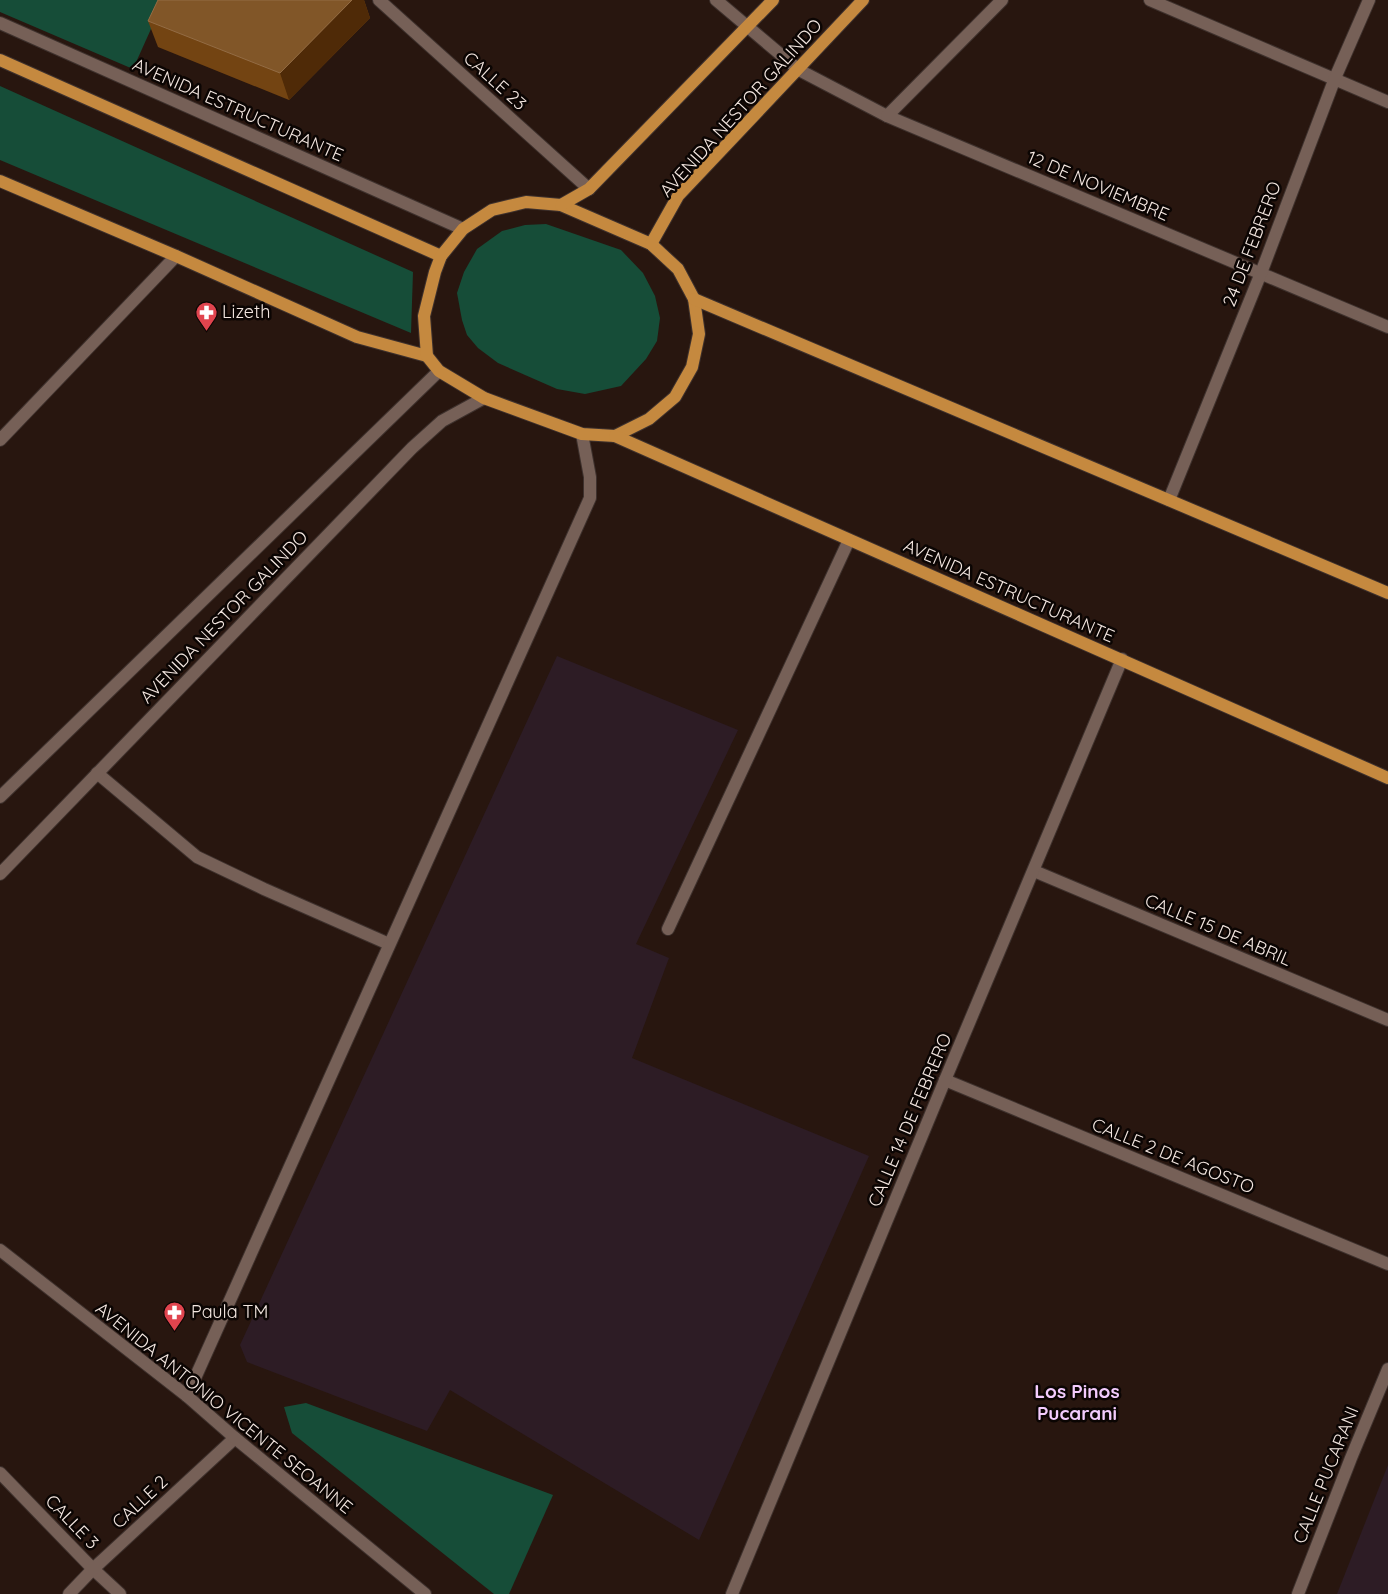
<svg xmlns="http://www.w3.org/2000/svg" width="1388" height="1594" font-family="Quicksand,sans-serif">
<rect width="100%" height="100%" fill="#28160f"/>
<g fill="#2d1c25">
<path d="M557,656L738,730L636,944L669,958L632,1058L869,1156L699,1540L450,1390L427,1431L247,1362L240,1345Z"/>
<path d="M1388,1465V1594H1337Z"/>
</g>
<g fill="#164d38">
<path d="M0,0H164L133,69L0,12Z"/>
<path d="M0,86L413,272L411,333L0,160Z"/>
<path d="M546,224L621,250L643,273L655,296L660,318L657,341L646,359L621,386L585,394L557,389L498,363L478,348L467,335L462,320L457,293L464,272L477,249L502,231L525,225Z"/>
<path d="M306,1403L553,1495L509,1594H494L292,1433L284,1407Z"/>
</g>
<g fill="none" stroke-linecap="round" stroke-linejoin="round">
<defs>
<path id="lane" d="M97,773L197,857L264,889L389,944"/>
<g id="street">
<path d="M379,0L589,189"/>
<path d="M716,0L799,70L887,116L1388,327"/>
<path d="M1150,0L1388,102"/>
<path d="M0,23L463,229"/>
<path d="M887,116L1002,0"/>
<path d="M0,440L176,256"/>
<path d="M1169,500L1261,273L1335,78L1369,0"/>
<path d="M1034,871L1388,1020"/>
<path d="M668,929L849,540"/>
<path d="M945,1080L1388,1264"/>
<path d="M187,1396L590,498V477L582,434"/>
<path d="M0,1473L93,1569L120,1594"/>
<path d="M69,1594L93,1569L235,1438"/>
<path d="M732,1594L945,1080L1122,659"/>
<path d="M1298,1594L1351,1458L1388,1369"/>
</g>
<g id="secondary">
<path d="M0,797L439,371"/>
<path d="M0,874L412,448L442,421L484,398"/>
<path d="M0,1250L187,1396L235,1438L425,1594"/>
</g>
<g id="primary">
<path d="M0,60L441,256"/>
<path d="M0,181L176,256L357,337L427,356"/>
<path d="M526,202L561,205L651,244L678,269L694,299L699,334L692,367L675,397L649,419L615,436L582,434L484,398L439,371L427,356L424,316L435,272L441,256L463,229L492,210Z"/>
<path d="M561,205L589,189L773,0"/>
<path d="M651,244L678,196L863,0"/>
<path d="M694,299L1388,593"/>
<path d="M615,436L1388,778"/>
</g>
</defs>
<use href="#lane" stroke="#3e312d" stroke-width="14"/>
<use href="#street" stroke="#3e312d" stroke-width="14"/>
<use href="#secondary" stroke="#3e312d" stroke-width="14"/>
<use href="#primary" stroke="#3e312d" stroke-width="14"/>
<use href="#lane" stroke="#766057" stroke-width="12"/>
<use href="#street" stroke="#766057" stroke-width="12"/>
<use href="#secondary" stroke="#766057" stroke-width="12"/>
<use href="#primary" stroke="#c5893f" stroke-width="12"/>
</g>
<path fill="#734412" d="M158,0H364L370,18L289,100L158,47L148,21Z"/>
<path fill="#4f2a07" d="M352,0H364L370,18L289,100L280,73Z"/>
<path fill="#815628" stroke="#936c45" d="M158,0H352L280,73L148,21Z"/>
<defs>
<symbol id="pharmacy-pin" viewBox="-11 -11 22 30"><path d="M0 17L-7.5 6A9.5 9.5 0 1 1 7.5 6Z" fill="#e0444e" stroke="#0b0503"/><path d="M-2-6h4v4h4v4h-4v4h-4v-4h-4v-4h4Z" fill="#fff"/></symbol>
</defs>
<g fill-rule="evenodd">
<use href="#pharmacy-pin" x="194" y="300" width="25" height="34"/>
<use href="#pharmacy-pin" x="162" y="1300" width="25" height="34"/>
</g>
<g text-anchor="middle" stroke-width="5" stroke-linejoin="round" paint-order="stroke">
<g font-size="18" fill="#f4e7e1" stroke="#0b0503">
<text transform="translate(495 81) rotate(42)" y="6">CALLE 23</text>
<text transform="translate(741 108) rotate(-48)" y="6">AVENIDA NESTOR GALINDO</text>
<text transform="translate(238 110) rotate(24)" y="6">AVENIDA ESTRUCTURANTE</text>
<text transform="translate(1098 186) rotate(23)" y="6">12 DE NOVIEMBRE</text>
<text transform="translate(1252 244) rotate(-69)" y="6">24 DE FEBRERO</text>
<text transform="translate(1009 591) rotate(24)" y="6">AVENIDA ESTRUCTURANTE</text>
<text transform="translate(224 617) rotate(-46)" y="6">AVENIDA NESTOR GALINDO</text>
<text transform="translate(1218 930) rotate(23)" y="6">CALLE 15 DE ABRIL</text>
<text transform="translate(910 1120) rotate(-67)" y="6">CALLE 14 DE FEBRERO</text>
<text transform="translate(1173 1156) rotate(22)" y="6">CALLE 2 DE AGOSTO</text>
<text transform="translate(224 1408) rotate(39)" y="6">AVENIDA ANTONIO VICENTE SEOANNE</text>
<text transform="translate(1326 1475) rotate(-68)" y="6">CALLE PUCARANI</text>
<text transform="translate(140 1502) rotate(-43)" y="6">CALLE 2</text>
<text transform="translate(72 1522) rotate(46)" y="6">CALLE 3</text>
</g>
<g font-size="18" fill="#f4e7e1" stroke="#0b0503" text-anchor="start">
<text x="222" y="318">Lizeth</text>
<text x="191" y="1318">Paula TM</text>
</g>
<g font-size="19" font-weight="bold" fill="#f3cbfd" stroke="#0b0503">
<text x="1077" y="1398">Los Pinos<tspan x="1077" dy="22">Pucarani</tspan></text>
</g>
</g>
</svg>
